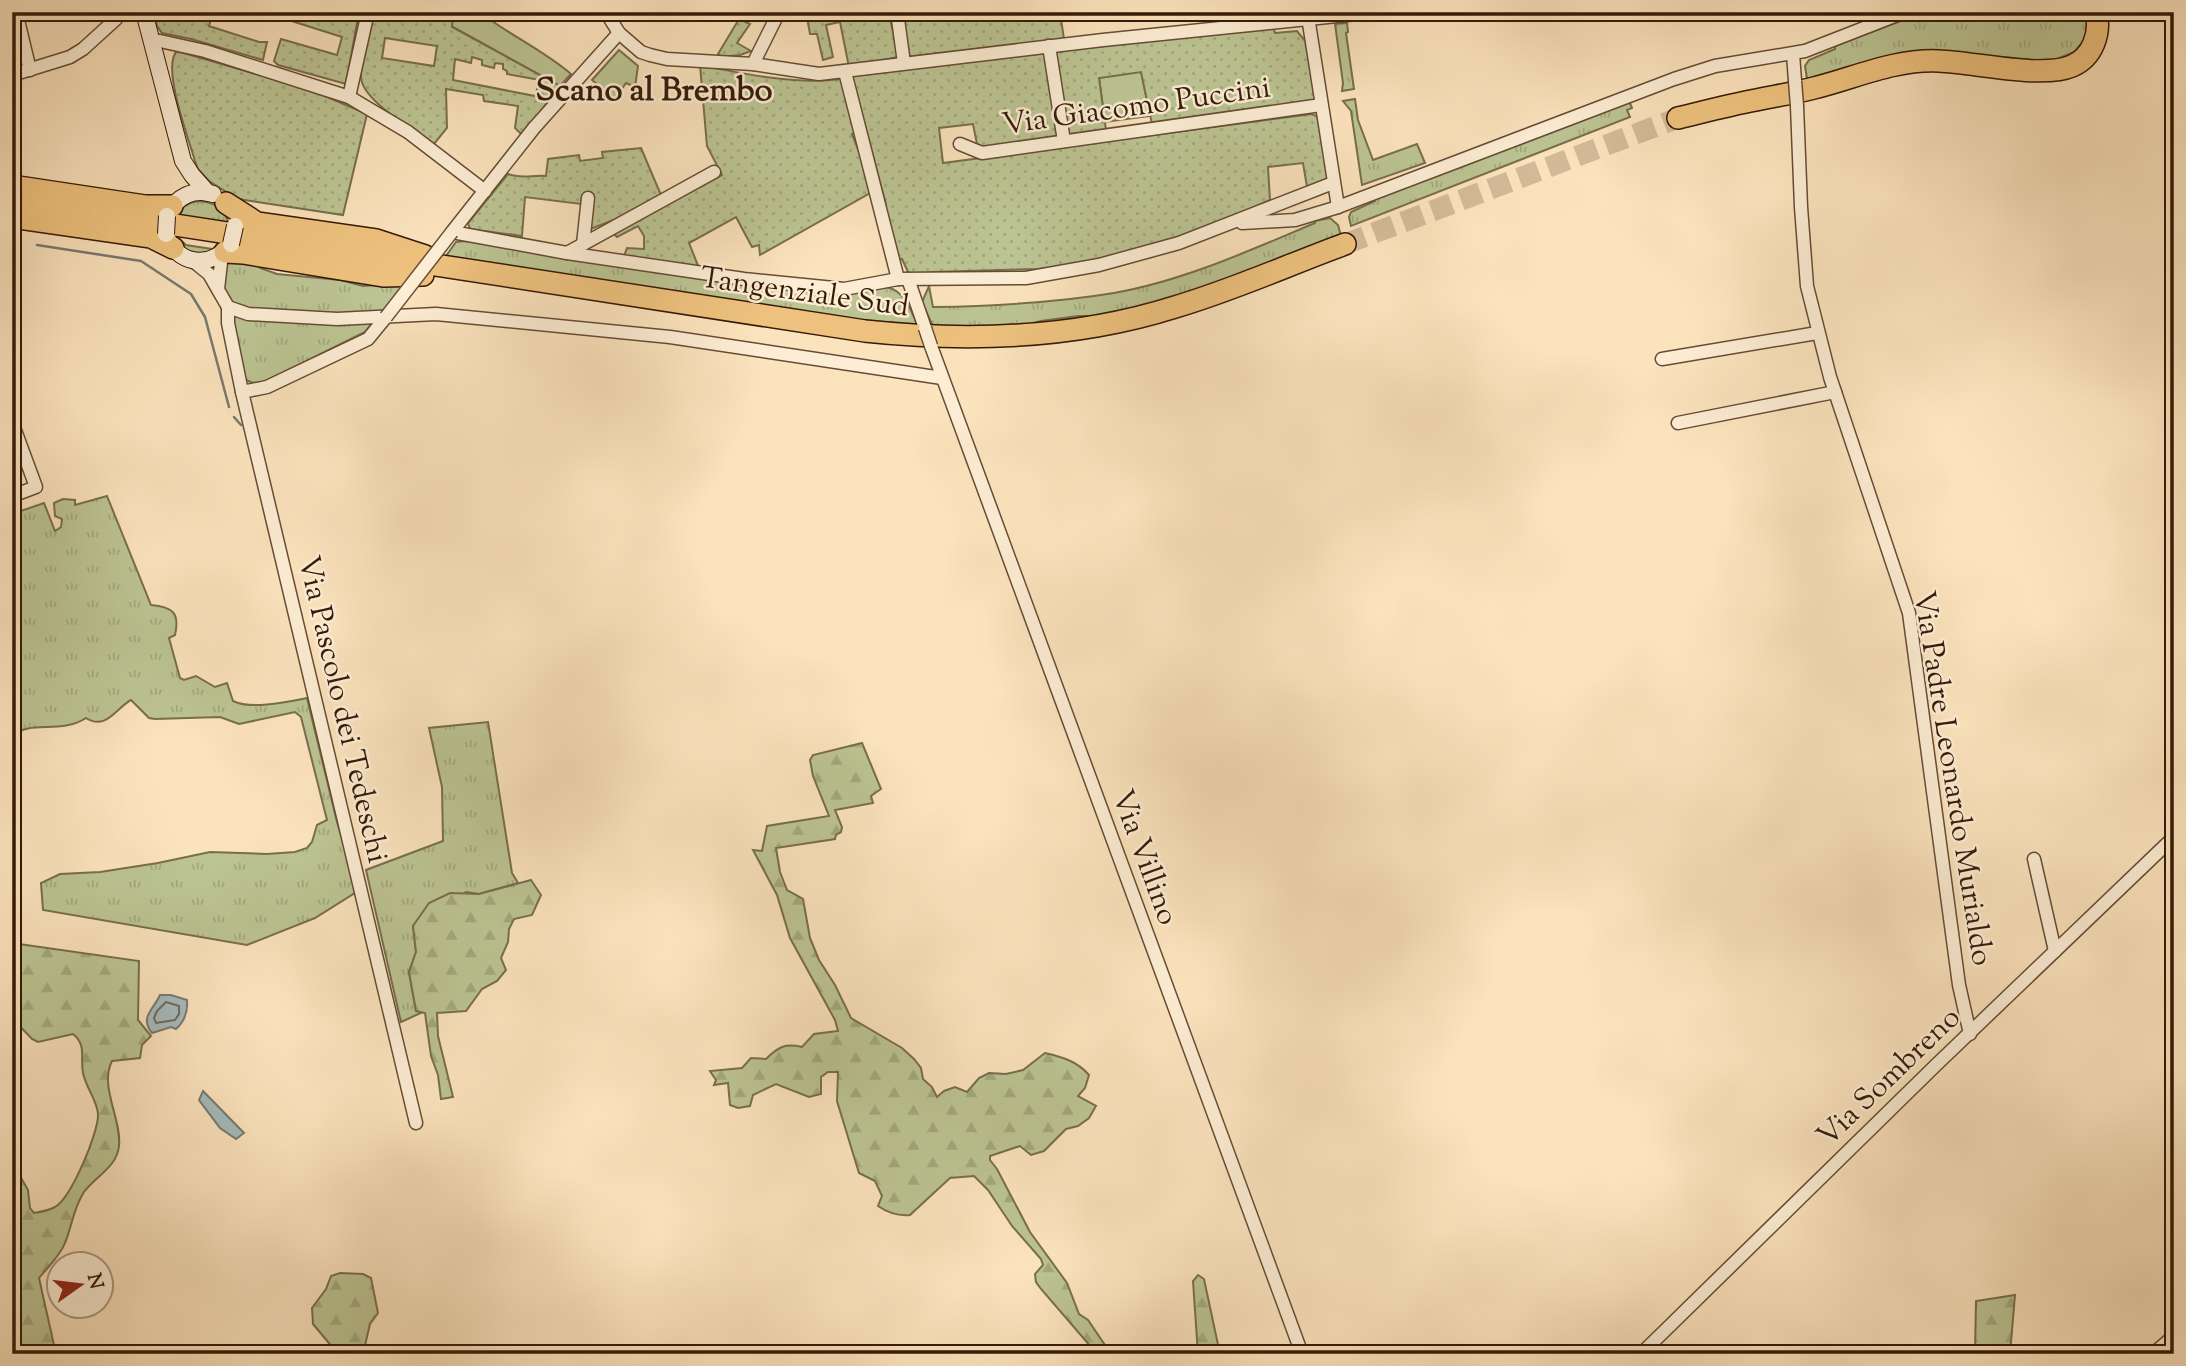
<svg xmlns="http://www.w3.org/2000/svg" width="2186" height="1366" font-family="'Sorts Mill Goudy',serif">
<defs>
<pattern id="grass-tufts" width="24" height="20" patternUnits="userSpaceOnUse" patternTransform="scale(1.75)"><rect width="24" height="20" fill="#bcc493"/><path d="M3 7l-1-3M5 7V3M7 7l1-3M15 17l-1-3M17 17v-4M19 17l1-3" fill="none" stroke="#a2a87d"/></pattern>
<pattern id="forest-firs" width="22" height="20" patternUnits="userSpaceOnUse" patternTransform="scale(1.75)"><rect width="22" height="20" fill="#bcc493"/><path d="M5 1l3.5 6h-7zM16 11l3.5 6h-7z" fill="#a2a87d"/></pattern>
<pattern id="garden-dots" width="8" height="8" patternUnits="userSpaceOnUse" patternTransform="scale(1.75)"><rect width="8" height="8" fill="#bcc493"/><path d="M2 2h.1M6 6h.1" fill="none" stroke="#a2a87d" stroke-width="1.8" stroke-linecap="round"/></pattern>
</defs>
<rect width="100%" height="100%" fill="#fbe3bd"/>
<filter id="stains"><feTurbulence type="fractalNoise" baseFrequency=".00286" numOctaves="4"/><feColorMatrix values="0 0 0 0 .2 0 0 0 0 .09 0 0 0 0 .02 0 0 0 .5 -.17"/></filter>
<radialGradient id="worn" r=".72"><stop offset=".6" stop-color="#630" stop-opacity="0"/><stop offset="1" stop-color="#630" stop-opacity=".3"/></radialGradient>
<g fill="url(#grass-tufts)" stroke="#786e4d" stroke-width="2" fill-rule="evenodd">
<path d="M1924,12H2090L2087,34L2082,43L2074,52L2057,59L2034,60L1948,52L1807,79L1805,66L1809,60L1835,49V46Z"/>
<path d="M1347,23L1348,32L1346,33L1354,89L1342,91L1343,83L1335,24Z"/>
<path d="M1355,99L1358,120L1373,160L1417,144L1425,163L1362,185L1351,111L1343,101Z"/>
<path d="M1629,101L1632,108L1627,110L1630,117L1351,226L1349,217L1351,212L1375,201L1374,198Z"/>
<path d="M196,201C259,202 217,290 179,251C161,232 174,207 196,201ZM179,218L226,225L223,242L212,249L186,245L176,236Z"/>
<path d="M1330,218L1338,225L1341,236L1225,282L1108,316H1078L1041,321L1014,328L934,329L922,302L929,286L933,307C994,306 1054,303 1114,293C1183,281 1251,250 1315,223V221Z"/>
<path d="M465,241L757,287L847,294L886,287C905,290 912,312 918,327C867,324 816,316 765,309C658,293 552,272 446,256L456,242Z"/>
<path d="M230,257L252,258L260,268L277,274L340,280L363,286L406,283L365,332L262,383C254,383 248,383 242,376L220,279L222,268Z"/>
<path d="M107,496L151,605C173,607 180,613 175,635L169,638L180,678L184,680L196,676L215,687L227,683L233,701C251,710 287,702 307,698L337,822L358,891L315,918L247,945L43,910L41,883L60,874L100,872L158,863L210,852L267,854L295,852L307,848L312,842L317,825L327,820L301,717L295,712L239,724L220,717L155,719L149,718L131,700C116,708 106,731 86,718C60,735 31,719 12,736V623L15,622L12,610V514L44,503L55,531L61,527L62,519L55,516L54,503L63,499L75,500V505Z"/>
<path d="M488,722L512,873L518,883L479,894L466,892L413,926L416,952L409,972L416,1011L423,1012L401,1022L366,870L443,841L442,787L429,728Z"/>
</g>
<g fill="url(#forest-firs)" stroke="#786e4d" stroke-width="2">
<path d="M862,743L881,789L871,796L873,803L835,810L842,827L841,832L836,835L835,839L776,848L780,872L787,890L803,899L810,938L819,960L835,985L851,1018L902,1048L914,1059L921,1068L923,1079L932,1087L937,1097L944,1091L955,1087L967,1092L979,1078L989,1073L1006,1074L1023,1070L1045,1053C1062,1057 1077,1061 1089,1075L1085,1088L1078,1096L1096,1106L1089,1118L1078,1126L1066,1129L1044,1151L1031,1155L1020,1146L990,1156V1160L997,1169L1030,1232L1067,1283L1079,1314L1088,1320L1111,1354H1097L1041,1289L1036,1282L1035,1274L1043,1265L1041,1259L1012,1226L988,1190L974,1176L950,1178L910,1215C898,1216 888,1213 878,1206L882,1196L875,1181L859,1173L837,1101L838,1072H828L821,1077V1094L809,1097L776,1084L753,1095L750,1106L738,1108L730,1105L728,1083L714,1085L716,1080L710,1071L742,1068L751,1058L766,1059C778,1047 785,1043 802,1047L814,1034L838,1031L835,1020L790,938L777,895L753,850L762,851L767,826L829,816L813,776L810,760L813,755Z"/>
<path d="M531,880L541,895L532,915L514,919L509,929L508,942L501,958L506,970L497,981L482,989L466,1011L437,1013L438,1036L453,1097L441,1099L438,1075L431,1056L425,1013L416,1011L409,972L416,952L413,926L429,903L450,893L479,894Z"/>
<path d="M12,943L139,961L138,1020L151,1036L142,1045L140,1058L112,1061C99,1086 122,1120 119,1146C117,1167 96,1176 84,1192C73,1209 72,1226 65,1243C60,1256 47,1268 39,1278L56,1354H12V1162L28,1190L30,1208L34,1213C41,1212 49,1210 55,1207C71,1198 99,1132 98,1114C97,1100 86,1088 83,1073C80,1058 87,1045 73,1034L38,1042L32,1039L12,1018Z"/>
<path d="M340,1273L363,1274L371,1278L378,1313L370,1324L363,1354H338L313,1324L312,1308L326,1289L331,1276Z"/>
<path d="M1198,1275L1204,1279L1220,1354H1198L1193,1281Z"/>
<path d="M2015,1295L2010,1354H1975L1976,1301Z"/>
</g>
<g fill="#bcc493" stroke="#786e4d" stroke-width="2">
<path d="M453,12H493L492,21C518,39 548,54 571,74L560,86L451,26Z"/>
<path d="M619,50L638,66L635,87L626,83L615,99L592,80Z"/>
<path d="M1141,71L1150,116L1105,122L1099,78Z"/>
</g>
<g fill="url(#garden-dots)" stroke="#786e4d" stroke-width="2" fill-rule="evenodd">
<path d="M154,12H158L160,21L179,17L178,12H213L209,26L259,42H267L263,60L191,39L162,33L157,26Z"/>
<path d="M263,12H359L346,84L278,65L274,61L281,39L337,55L342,37Z"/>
<path d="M373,12H453L452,27L560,86L522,135L515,128L518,106L484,101L483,95L446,89L447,128L434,144C415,131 363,101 361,78C360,59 370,31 373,12ZM385,38L437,46L434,66L382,58ZM472,57L482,60V65L494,68L495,63L503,64V69L507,71V74L540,80L535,96L453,80L455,59L471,63Z"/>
<path d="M806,12H819L821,20L843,14L842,12H889L898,57L849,67L840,22L826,25L833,57L823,60L817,34H810Z"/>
<path d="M902,12H1060L1064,39L907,57Z"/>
<path d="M739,19L750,24L737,43L751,51L740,55L721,57L718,54Z"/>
<path d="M1273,26L1275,33L1297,31L1306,42L1316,102L1152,124L1141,72L1099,78L1106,130L985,148L977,144L973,124L939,128L943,163L1312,114L1320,118L1329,180L1307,187L1303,163L1268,167L1270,200L1207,228L1089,263L1038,269L932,272L920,275L909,274L902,259L895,261L882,207L886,205L852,76Z"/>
<path d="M177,51L311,90L367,114L343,215L238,199L209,181L198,169L195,161C189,140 161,66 177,51Z"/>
<path d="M700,65C744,74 796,85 841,79L857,133L852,134L866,170L872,192L760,255L759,245L752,247L736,217L689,243L699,268L624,256L627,248L644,249V236L638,226L617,237L613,233L722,175L707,146Z"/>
<path d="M641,148L661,195L616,219L588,230L593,194L582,195L581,204L525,197L522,236L470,229L468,223L508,174C520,179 532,175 546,176L548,159L579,155L580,161L603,158L602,152Z"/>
</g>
<g fill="#a5bbbc" stroke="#787a74" stroke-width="2">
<path d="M160,995H171L187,1000C188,1012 185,1021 176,1029L171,1027L152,1033C139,1017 154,1009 160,995Z"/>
<path d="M203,1091L244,1133L236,1139L220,1128L199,1100Z"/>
</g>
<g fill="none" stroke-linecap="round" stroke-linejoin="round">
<path stroke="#6d6a62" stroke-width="2" d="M166,1002L179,1006V1014L175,1020L156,1023L154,1018L157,1011Z"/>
<g stroke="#787a74" stroke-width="2.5">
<path d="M37,245L141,261L191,294L205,317L229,407"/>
<path d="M234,417L241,425"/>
</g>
<path stroke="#d3bb99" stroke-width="21" stroke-dasharray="21 10" stroke-linecap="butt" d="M1345,244L1678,118"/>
<defs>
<g id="street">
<path d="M16,12L30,70"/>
<path d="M606,12L619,33L641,52L650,55L667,59L753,64L819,74L1103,40L1376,12"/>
<path d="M897,12L904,63"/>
<path d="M2170,12L2174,24"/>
<path d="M1308,17L1338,207"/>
<path d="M619,33L534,128L452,232L567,253L744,279L844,289L898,279L1026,278L1099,265L1179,243L1333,183"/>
<path d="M151,41H160L205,51L349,97L408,132L485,191"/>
<path d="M1049,46L1064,141"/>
<path d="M1793,54L1795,81"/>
<path d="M753,64L779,12"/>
<path d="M845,72L898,279"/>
<path d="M12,75L70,57L83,49L116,19"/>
<path d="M349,97L368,12"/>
<path d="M1797,106L1801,207L1807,286L1830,377L1909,613L1959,985L1970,1034"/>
<path d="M960,144L982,153L1321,105"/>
<path d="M1242,223L1295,220L1338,207L1674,79L1715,66L1805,51L1905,12"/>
<path d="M583,244L588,198"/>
<path d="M567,253L714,172"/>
<path d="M193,261L209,274L228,307L248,314L337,319L436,314L670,337L942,378"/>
<path d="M908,279L925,328"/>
<path d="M218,289L222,254"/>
<path d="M228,307V323L242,392L416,1123"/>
<path d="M931,346L1302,1354"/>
<path d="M1662,359L1817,333"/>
<path d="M242,392L267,387L368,339L386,317"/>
<path d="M12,422L36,487L12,496"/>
<path d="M1678,423L1835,392"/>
<path d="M2034,859L2055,951"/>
<path d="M1641,1354L1936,1065L2174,837"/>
<path d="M2153,1354L2174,1336"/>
</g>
<g id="secondary">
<path d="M144,12L183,161L192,175L208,193"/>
<path d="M168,214C177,196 194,188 213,194"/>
<path d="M168,240C182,267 213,267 231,244"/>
</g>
<g id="highway">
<path d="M1678,118C1703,112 1729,105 1756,100C1775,96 1795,93 1814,88C1855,78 1894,59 1939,61C1973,62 2042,79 2072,66C2093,57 2101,33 2096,12"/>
<path d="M12,186L145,206H172"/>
<path d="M12,200L865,331C969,342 1074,339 1175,307C1233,290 1288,265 1345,244"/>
<path d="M226,203L257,223L376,240L425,256"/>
<path d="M12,217L151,237L173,248"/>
<path d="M225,252L243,253L383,276L423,275"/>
</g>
</defs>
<use href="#street" stroke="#664c34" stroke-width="15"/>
<use href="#secondary" stroke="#351907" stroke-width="18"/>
<use href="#highway" stroke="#351907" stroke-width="24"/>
<use href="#street" stroke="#fcedd4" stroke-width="12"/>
<use href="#secondary" stroke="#fcedd4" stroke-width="16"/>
<use href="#highway" stroke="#eec27e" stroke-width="21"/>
<defs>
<g id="street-bridge">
<path d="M1795,81L1797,106"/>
<path d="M386,317L452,232"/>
<path d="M925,328L931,346"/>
</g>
<g id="secondary-bridge">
<path d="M166,234L167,216"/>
<path d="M231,244L235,226"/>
</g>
</defs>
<use href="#street-bridge" stroke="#664c34" stroke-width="15" stroke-linecap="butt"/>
<use href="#secondary-bridge" stroke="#351907" stroke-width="18" stroke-linecap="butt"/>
<use href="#street-bridge" stroke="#fcedd4" stroke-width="12"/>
<use href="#secondary-bridge" stroke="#fcedd4" stroke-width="16"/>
</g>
<g text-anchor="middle" stroke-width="5" stroke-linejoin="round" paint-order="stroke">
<g font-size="30" fill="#351907" stroke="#fcedd4">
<text transform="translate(1136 105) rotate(-8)" y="10">Via Giacomo Puccini</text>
<text transform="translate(805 291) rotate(8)" y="10">Tangenziale Sud</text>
<text transform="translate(344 709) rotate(77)" y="10">Via Pascolo dei Tedeschi</text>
<text transform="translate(1954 778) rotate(81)" y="10">Via Padre Leonardo Murialdo</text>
<text transform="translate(1146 857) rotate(70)" y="10">Via Villino</text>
<text transform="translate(1888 1076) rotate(-44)" y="10">Via Sombreno</text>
</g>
<g font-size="33" font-weight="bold" fill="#351907" stroke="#fcedd4">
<text x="654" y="100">Scano al Brembo</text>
</g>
</g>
<rect width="2186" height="1366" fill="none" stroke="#fbe3bd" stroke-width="42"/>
<rect x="14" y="14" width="2158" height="1338" fill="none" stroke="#351907" stroke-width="3.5"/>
<rect x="21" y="21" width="2144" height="1324" fill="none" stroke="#351907" stroke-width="2"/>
<g transform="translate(80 1285) rotate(76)"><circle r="33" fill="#fcedd4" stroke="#ac9882" stroke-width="2"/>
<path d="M0-5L12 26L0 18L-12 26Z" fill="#8f2418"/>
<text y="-10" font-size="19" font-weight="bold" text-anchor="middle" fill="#351907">N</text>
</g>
<rect width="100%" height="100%" filter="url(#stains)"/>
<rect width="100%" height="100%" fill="url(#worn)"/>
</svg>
